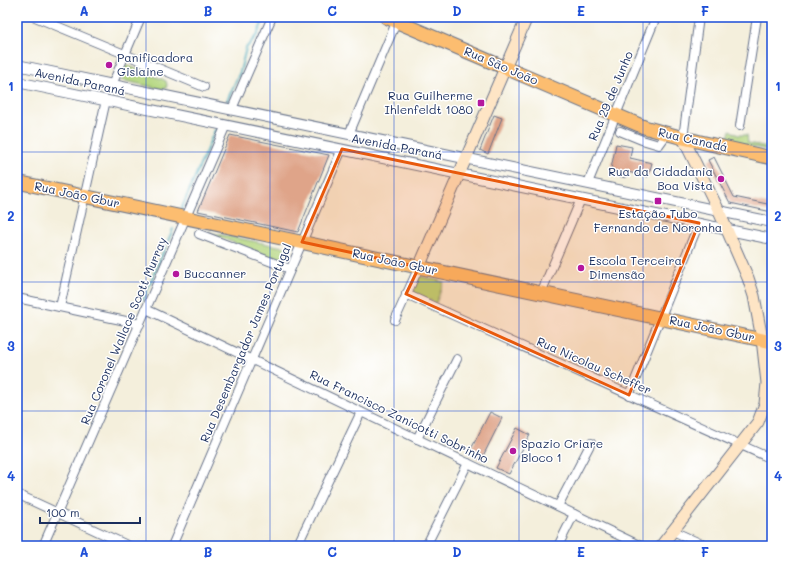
<svg xmlns="http://www.w3.org/2000/svg" width="789" height="563" font-family="Mali,sans-serif">
<rect width="100%" height="100%" fill="#fff"/>
<filter id="ink" filterUnits="userSpaceOnUse"><feTurbulence type="fractalNoise" baseFrequency=".025" numOctaves="2"/><feDisplacementMap in="SourceGraphic" scale="8" xChannelSelector="R" yChannelSelector="G"/><feConvolveMatrix kernelMatrix="1 2 1 2 8 2 1 2 1" color-interpolation-filters="sRGB"/></filter>
<filter id="wash" filterUnits="userSpaceOnUse"><feTurbulence type="fractalNoise" baseFrequency=".012" numOctaves="4" result="noise"/><feDisplacementMap in="SourceGraphic" scale="16" xChannelSelector="R" yChannelSelector="G"/><feGaussianBlur stdDeviation="0.9" result="paint"/><feColorMatrix in="noise" values="0 0 0 0 0 0 0 0 0 0 0 0 0 0 0 0 0 1.4 0 .05"/><feComposite in="paint" operator="in"/></filter>
<g filter="url(#wash)">
<rect width="100%" height="100%" fill="#f4efdc"/>
<g fill="#b3d67e" stroke="#67826e">
<path d="M125,65L162,79L166,81L167,85L166,88L161,89L121,80Z"/>
<path d="M691,129L728,138L730,130L738,135H747L748,143L772,148V151L690,133Z"/>
<path d="M207,232L288,248L282,262Z"/>
<path d="M419,276L444,282L436,303L413,293Z"/>
</g>
<g fill="none" stroke-linecap="round" stroke-linejoin="round">
<g stroke="#3eaabe" stroke-width="2">
<path d="M227,101L240,72L246,48L257,35L265,17"/>
<path d="M181,210L215,130"/>
<path d="M143,300L173,229"/>
</g>
</g>
<g id="blocks">
<g fill="#dfa489">
<path d="M494,115L502,118L488,154L480,150Z"/>
<path d="M230,135L329,155L298,232L198,211Z"/>
<path d="M616,144L632,147L630,158L652,163L648,177L628,172L626,178L610,174Z"/>
<path d="M714,157L734,197L772,205V212L730,203L708,160Z"/>
<path d="M490,412L502,418L481,460L469,453Z"/>
<path d="M517,428L530,435L509,474L496,468Z"/>
</g>
</g>
</g>
<g filter="url(#ink)">
<use href="#blocks" fill-opacity="0" stroke="#67728a" stroke-width="1"/>
<g fill="none" stroke-linecap="round" stroke-linejoin="round">
<defs>
<g id="minor">
<path d="M35,17L204,87"/>
<path d="M112,85L141,17"/>
<path d="M232,109L272,17"/>
<path d="M740,126L757,17"/>
<path d="M620,131L642,140L659,145L667,134"/>
<path d="M349,134L398,18"/>
<path d="M683,138L699,17"/>
<path d="M588,183L656,17"/>
<path d="M199,234L290,269"/>
<path d="M541,293L581,199"/>
<path d="M406,294L772,459"/>
<path d="M17,298L140,324"/>
<path d="M60,307L106,100"/>
<path d="M146,309L641,546"/>
<path d="M395,320L419,267"/>
<path d="M629,395L699,223"/>
<path d="M417,439L457,359"/>
<path d="M17,494L129,546"/>
<path d="M558,506L591,443"/>
<path d="M673,531L706,546"/>
<path d="M43,546L226,125"/>
<path d="M172,546L342,149"/>
<path d="M297,546L361,412"/>
<path d="M426,546L468,463"/>
<path d="M558,546L574,514"/>
</g>
<g id="tertiary">
<path d="M17,65L772,222"/>
<path d="M17,82L772,239"/>
</g>
<g id="secondary">
<path d="M419,267L527,17"/>
<path d="M661,546L758,422L765,404L767,383L762,339L754,296L748,278L717,207L683,138"/>
</g>
<g id="primary">
<path d="M386,17L644,127L683,138L772,158"/>
<path d="M17,182L772,342"/>
</g>
</defs>
<use href="#minor" stroke="#67728a" stroke-width="10"/>
<use href="#tertiary" stroke="#67728a" stroke-width="12"/>
<use href="#secondary" stroke="#67728a" stroke-width="13"/>
<use href="#primary" stroke="#67728a" stroke-width="15"/>
<use href="#minor" stroke="#fff" stroke-width="8"/>
<use href="#tertiary" stroke="#fff" stroke-width="10"/>
<use href="#secondary" stroke="#fee5c5" stroke-width="11"/>
<use href="#primary" stroke="#fcbd6f" stroke-width="13"/>
</g>
</g>
<path fill="#e8590c" fill-opacity="0.2" stroke="#e8590c" stroke-width="3" stroke-linejoin="round" d="M342,149L699,223L629,395L406,294L419,267L302,242Z"/>
<path fill="none" stroke="#1d4ed8" stroke-width="1" stroke-opacity="0.55" d="M146,17V546M270,17V546M394,17V546M519,17V546M643,17V546M17,152H772M17,282H772M17,411H772"/>
<g fill="#b5179e" stroke="#fff" stroke-width="1.5">
<circle cx="109" cy="65" r="4"/>
<rect x="477" y="99" width="8" height="8" rx="2"/>
<circle cx="721" cy="179" r="4"/>
<rect x="654" y="197" width="8" height="8" rx="2"/>
<circle cx="581" cy="268" r="4"/>
<circle cx="176" cy="274" r="4"/>
<circle cx="513" cy="451" r="4"/>
</g>
<g text-anchor="middle" stroke-width="3" stroke-linejoin="round" paint-order="stroke">
<g font-size="12" fill="#1b2f5e" stroke="#fff" text-anchor="start">
<text x="117" y="62">Panificadora<tspan x="117" dy="14">Gislaine</tspan></text>
<text x="473" y="100" text-anchor="end">Rua Guilherme<tspan x="473" dy="14">Ihlenfeldt 1080</tspan></text>
<text x="713" y="176" text-anchor="end">Rua da Cidadania<tspan x="713" dy="14">Boa Vista</tspan></text>
<text x="658" y="218" text-anchor="middle">Estação Tubo<tspan x="658" dy="14">Fernando de Noronha</tspan></text>
<text x="589" y="265">Escola Terceira<tspan x="589" dy="14">Dimensão</tspan></text>
<text x="184" y="278">Buccanner</text>
<text x="521" y="448">Spazio Criare<tspan x="521" dy="14">Bloco 1</tspan></text>
</g>
<g font-size="12" fill="#1b2f5e" stroke="#fff">
<text transform="translate(501 66) rotate(23)" y="4">Rua São João</text>
<text transform="translate(80 82) rotate(12)" y="4">Avenida Paraná</text>
<text transform="translate(611 96) rotate(-67)" y="4">Rua 29 de Junho</text>
<text transform="translate(693 140) rotate(13)" y="4">Rua Canadá</text>
<text transform="translate(397 147) rotate(11)" y="4">Avenida Paraná</text>
<text transform="translate(77 195) rotate(12)" y="4">Rua João Gbur</text>
<text transform="translate(395 262) rotate(12)" y="4">Rua João Gbur</text>
<text transform="translate(712 329) rotate(12)" y="4">Rua João Gbur</text>
<text transform="translate(124 331) rotate(-67)" y="4">Rua Coronel Wallace Scott Murray</text>
<text transform="translate(246 343) rotate(-67)" y="4">Rua Desembargador James Portugal</text>
<text transform="translate(594 366) rotate(24)" y="4">Rua Nicolau Scheffer</text>
<text transform="translate(399 417) rotate(26)" y="4">Rua Francisco Zanicotti Sobrinho</text>
</g>
</g>
<rect width="789" height="563" fill="none" stroke="#fff" stroke-width="44"/>
<path d="M40 517v6h100v-6" fill="none" stroke="#1b2f5e" stroke-width="2"/>
<text x="46" y="517" font-size="12" fill="#1b2f5e" stroke="#ffffff" stroke-width="3" paint-order="stroke">100 m</text>
<rect x="22" y="22" width="745" height="519" fill="none" stroke="#1d4ed8" stroke-width="1.5"/>
<g font-size="13" text-anchor="middle" font-weight="bold" fill="#1d4ed8">
<text x="84" y="16">A</text>
<text x="208" y="16">B</text>
<text x="332" y="16">C</text>
<text x="457" y="16">D</text>
<text x="581" y="16">E</text>
<text x="705" y="16">F</text>
<text x="11" y="91">1</text>
<text x="778" y="91">1</text>
<text x="11" y="221">2</text>
<text x="778" y="221">2</text>
<text x="11" y="351">3</text>
<text x="778" y="351">3</text>
<text x="11" y="481">4</text>
<text x="778" y="481">4</text>
<text x="84" y="557">A</text>
<text x="208" y="557">B</text>
<text x="332" y="557">C</text>
<text x="457" y="557">D</text>
<text x="581" y="557">E</text>
<text x="705" y="557">F</text>
</g>
</svg>
